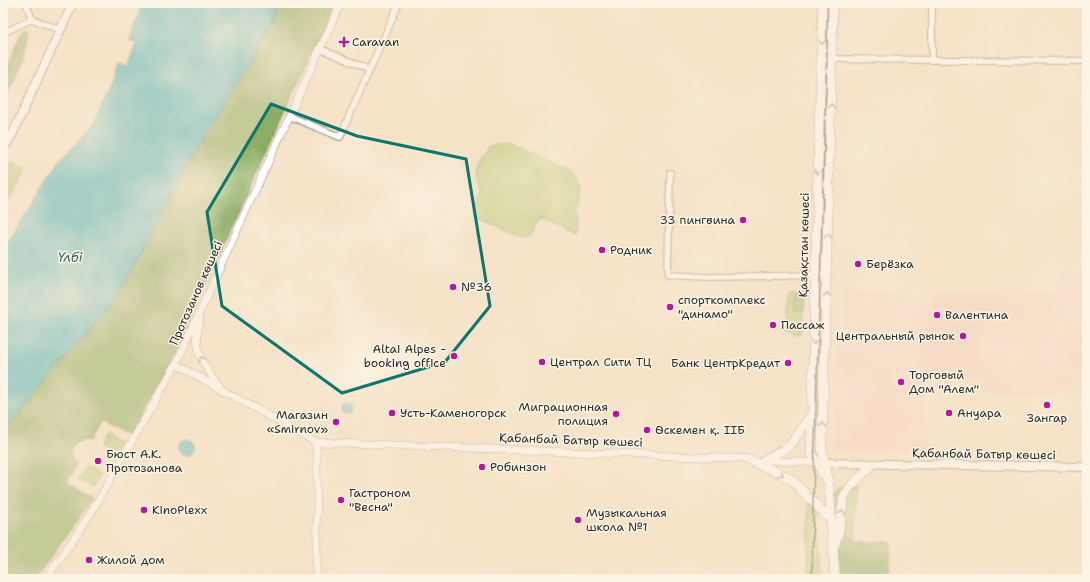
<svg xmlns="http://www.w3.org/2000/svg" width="1090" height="582" font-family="'Shantell Sans',sans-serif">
<rect width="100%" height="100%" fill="#fcf5e5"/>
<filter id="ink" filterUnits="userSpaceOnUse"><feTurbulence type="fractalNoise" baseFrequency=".025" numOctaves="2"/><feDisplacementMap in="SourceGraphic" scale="8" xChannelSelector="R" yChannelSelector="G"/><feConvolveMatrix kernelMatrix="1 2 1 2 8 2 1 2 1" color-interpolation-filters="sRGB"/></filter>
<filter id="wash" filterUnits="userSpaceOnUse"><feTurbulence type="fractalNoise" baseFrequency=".012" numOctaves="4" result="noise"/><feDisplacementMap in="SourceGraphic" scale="16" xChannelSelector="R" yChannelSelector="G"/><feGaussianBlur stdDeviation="0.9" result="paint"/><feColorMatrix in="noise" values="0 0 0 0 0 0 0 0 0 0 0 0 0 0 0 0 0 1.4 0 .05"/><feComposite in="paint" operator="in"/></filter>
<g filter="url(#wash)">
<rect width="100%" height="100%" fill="#f5e2c7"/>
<path fill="#f6d2c5" d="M1058,268L1087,269V393L983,390V381L927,379L925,450H831L843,292L1057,293Z"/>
<g fill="#afca71" stroke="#6d7a4e">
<path d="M984,3H1005V5L985,8Z"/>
<path d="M509,144L571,172L581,186L577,205L573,212L576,220L575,236L539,218L530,236L522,238L477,217L476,211L483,194C471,171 475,166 489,146Z"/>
<path d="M13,161L28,169L3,210V177Z"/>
<path d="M790,294H804L802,336L786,334Z"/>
<path d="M104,435L118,444L112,455L98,447Z"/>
<path d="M85,467L99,476L93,487L78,479Z"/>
<path d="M856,486L855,541L839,546L834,493L838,488Z"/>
<path d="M809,497L816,506L818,515L823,579H808Z"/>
</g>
<g fill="#8bae63" stroke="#5b6c47">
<path d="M279,3H334L216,262L186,331L159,383L128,436L100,422L90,441C73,438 64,451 76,465L67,482L92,499L35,579H3V433L119,294L202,137L275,22Z"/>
<path d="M26,28L29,31L23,58L3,104V77L22,31Z"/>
<path d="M796,297H804L803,315L795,314L794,309Z"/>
<path d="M845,534L855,541L891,542L889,579H841L839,546Z"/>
</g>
<g fill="#4bb9c4" stroke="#3b7278">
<path d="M143,3H279L275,22L202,137L119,294L3,433V250L60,160L93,125L109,91L119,63L128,66L137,43L129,40Z"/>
<path d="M343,404H352L351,413H342Z"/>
<circle cx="187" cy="447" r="8"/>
</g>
</g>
<g filter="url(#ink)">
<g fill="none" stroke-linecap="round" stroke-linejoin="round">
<defs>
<g id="minor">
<path d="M26,3L32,19"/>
<path d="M932,3V60"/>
<path d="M3,33L32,19L61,30"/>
<path d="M321,49L370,70"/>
<path d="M821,59L1087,61"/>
<path d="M289,116L340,137L399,3"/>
<path d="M670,173L668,275L710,277L827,275"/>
</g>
<g id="tertiary">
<path d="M200,319C192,350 202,364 221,388"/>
<path d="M176,364L315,442L749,459"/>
<path d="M315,442L317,454V543L316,579"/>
<path d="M764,460L821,463"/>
<path d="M46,579L91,513L176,364L341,3"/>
</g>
<g id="secondary">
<path d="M3,150L13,133L73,3"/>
<path d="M826,463L1087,467"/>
</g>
<g id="primary">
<path d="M823,3L819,127L811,453L826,479"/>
<path d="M833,3L822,448L829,484L835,579"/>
<path d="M745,459L778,472L792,480L830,519"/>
<path d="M764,460L785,449L792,443L812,414"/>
<path d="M834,546L838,536L844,497L850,487L872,465"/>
</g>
</defs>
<use href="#minor" stroke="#908679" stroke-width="8"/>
<use href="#tertiary" stroke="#908679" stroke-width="8"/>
<use href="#secondary" stroke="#908679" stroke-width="10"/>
<use href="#primary" stroke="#908679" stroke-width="10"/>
<use href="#minor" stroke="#fff" stroke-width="6"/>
<use href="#tertiary" stroke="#fff" stroke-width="7"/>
<use href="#secondary" stroke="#fff" stroke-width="8"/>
<use href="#primary" stroke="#fff" stroke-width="9"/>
<path stroke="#2b2b2b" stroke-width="1" d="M812,579L813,502L827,59V3"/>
</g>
<defs><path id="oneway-chevron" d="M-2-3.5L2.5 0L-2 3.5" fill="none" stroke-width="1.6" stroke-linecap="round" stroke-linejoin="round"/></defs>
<g stroke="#a0a0a0">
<use href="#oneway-chevron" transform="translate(822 42) rotate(92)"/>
<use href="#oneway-chevron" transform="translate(831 106) rotate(-89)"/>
<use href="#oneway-chevron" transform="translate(818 172) rotate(91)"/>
<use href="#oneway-chevron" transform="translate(828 236) rotate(-89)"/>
<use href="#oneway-chevron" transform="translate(827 295) rotate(-88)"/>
<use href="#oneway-chevron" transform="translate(814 342) rotate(92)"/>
<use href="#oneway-chevron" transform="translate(202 359) rotate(-114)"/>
<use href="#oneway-chevron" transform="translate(823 425) rotate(-88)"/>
<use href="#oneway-chevron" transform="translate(781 474) rotate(29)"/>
<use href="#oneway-chevron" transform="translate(842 512) rotate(-81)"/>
</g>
</g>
<path d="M0 0H1090V582H0ZM271,104L357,136L466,159L490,306L445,362L342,393L222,306L207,212Z" fill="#f5e2c7" fill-opacity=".55" fill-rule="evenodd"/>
<path fill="none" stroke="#0f766e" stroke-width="3" stroke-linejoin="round" d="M271,104L357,136L466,159L490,306L445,362L342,393L222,306L207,212Z"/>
<g fill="#b5179e" stroke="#fcf5e5" stroke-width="1.5">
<path d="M342 36h4v4h4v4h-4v4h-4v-4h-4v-4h4z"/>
<circle cx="743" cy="220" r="4"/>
<circle cx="602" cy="250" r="4"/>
<circle cx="858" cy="264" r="4"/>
<circle cx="453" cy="287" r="4"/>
<circle cx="670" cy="307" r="4"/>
<circle cx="937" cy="315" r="4"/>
<circle cx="773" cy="325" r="4"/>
<circle cx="963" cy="336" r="4"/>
<circle cx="454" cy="356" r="4"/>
<circle cx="542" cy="362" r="4"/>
<circle cx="788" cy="363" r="4"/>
<circle cx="901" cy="382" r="4"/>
<circle cx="1047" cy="405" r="4"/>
<circle cx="392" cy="413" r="4"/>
<circle cx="949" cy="413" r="4"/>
<circle cx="616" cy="414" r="4"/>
<circle cx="336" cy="422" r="4"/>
<circle cx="647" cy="430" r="4"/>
<circle cx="98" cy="461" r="4"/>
<circle cx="482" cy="467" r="4"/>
<circle cx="341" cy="500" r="4"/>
<circle cx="144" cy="510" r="4"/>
<circle cx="578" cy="520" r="4"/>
<circle cx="89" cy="560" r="4"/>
</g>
<g text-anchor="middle" stroke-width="3" stroke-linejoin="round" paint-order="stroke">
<g font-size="12" fill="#2b2b2b" stroke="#fcf5e5" text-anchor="start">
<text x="352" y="46">Caravan</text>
<text x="735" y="224" text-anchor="end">33 пингвина</text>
<text x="610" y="254">Родник</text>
<text x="866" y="268">Берёзка</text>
<text x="461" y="291">№36</text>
<text x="678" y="304">спорткомплекс<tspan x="678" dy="14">"динамо"</tspan></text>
<text x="945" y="319">Валентина</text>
<text x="781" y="329">Пассаж</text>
<text x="955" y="340" text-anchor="end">Центральный рынок</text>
<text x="446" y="353" text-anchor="end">Altai Alpes -<tspan x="446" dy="14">booking office</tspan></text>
<text x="550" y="366">Централ Сити ТЦ</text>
<text x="780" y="367" text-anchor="end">Банк ЦентрКредит</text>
<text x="909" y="379">Торговый<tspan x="909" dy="14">Дом "Алем"</tspan></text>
<text x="608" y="411" text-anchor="end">Миграционная<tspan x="608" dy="14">полиция</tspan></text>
<text x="400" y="417">Усть-Каменогорск</text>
<text x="957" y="417">Ануара</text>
<text x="328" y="419" text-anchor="end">Магазин<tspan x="328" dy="14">«Smirnov»</tspan></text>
<text x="1047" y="422" text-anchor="middle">Зангар</text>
<text x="655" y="434">Өскемен қ. ІІБ</text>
<text x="106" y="458">Бюст А.К.<tspan x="106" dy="14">Протозанова</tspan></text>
<text x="490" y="471">Робинзон</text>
<text x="349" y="497">Гастроном<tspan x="349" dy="14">"Весна"</tspan></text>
<text x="152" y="514">KinoPlexx</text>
<text x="586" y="517">Музыкальная<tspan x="586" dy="14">школа №1</tspan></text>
<text x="97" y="564">Жилой дом</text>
</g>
<g font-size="12" fill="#2b2b2b" stroke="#fcf5e5">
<text transform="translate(804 245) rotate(-89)" y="4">Қазақстан көшесі</text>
<text transform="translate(196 293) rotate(-66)" y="4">Протозанов көшесі</text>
<text transform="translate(571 440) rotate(2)" y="4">Қабанбай Батыр көшесі</text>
<text transform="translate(984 454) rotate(1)" y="4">Қабанбай Батыр көшесі</text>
</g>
<g font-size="13" font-style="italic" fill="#365d61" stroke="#fcf5e5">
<text x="70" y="262">Үлбі</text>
</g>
</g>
<rect width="1090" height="582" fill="none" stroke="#fcf5e5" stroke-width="16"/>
</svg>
